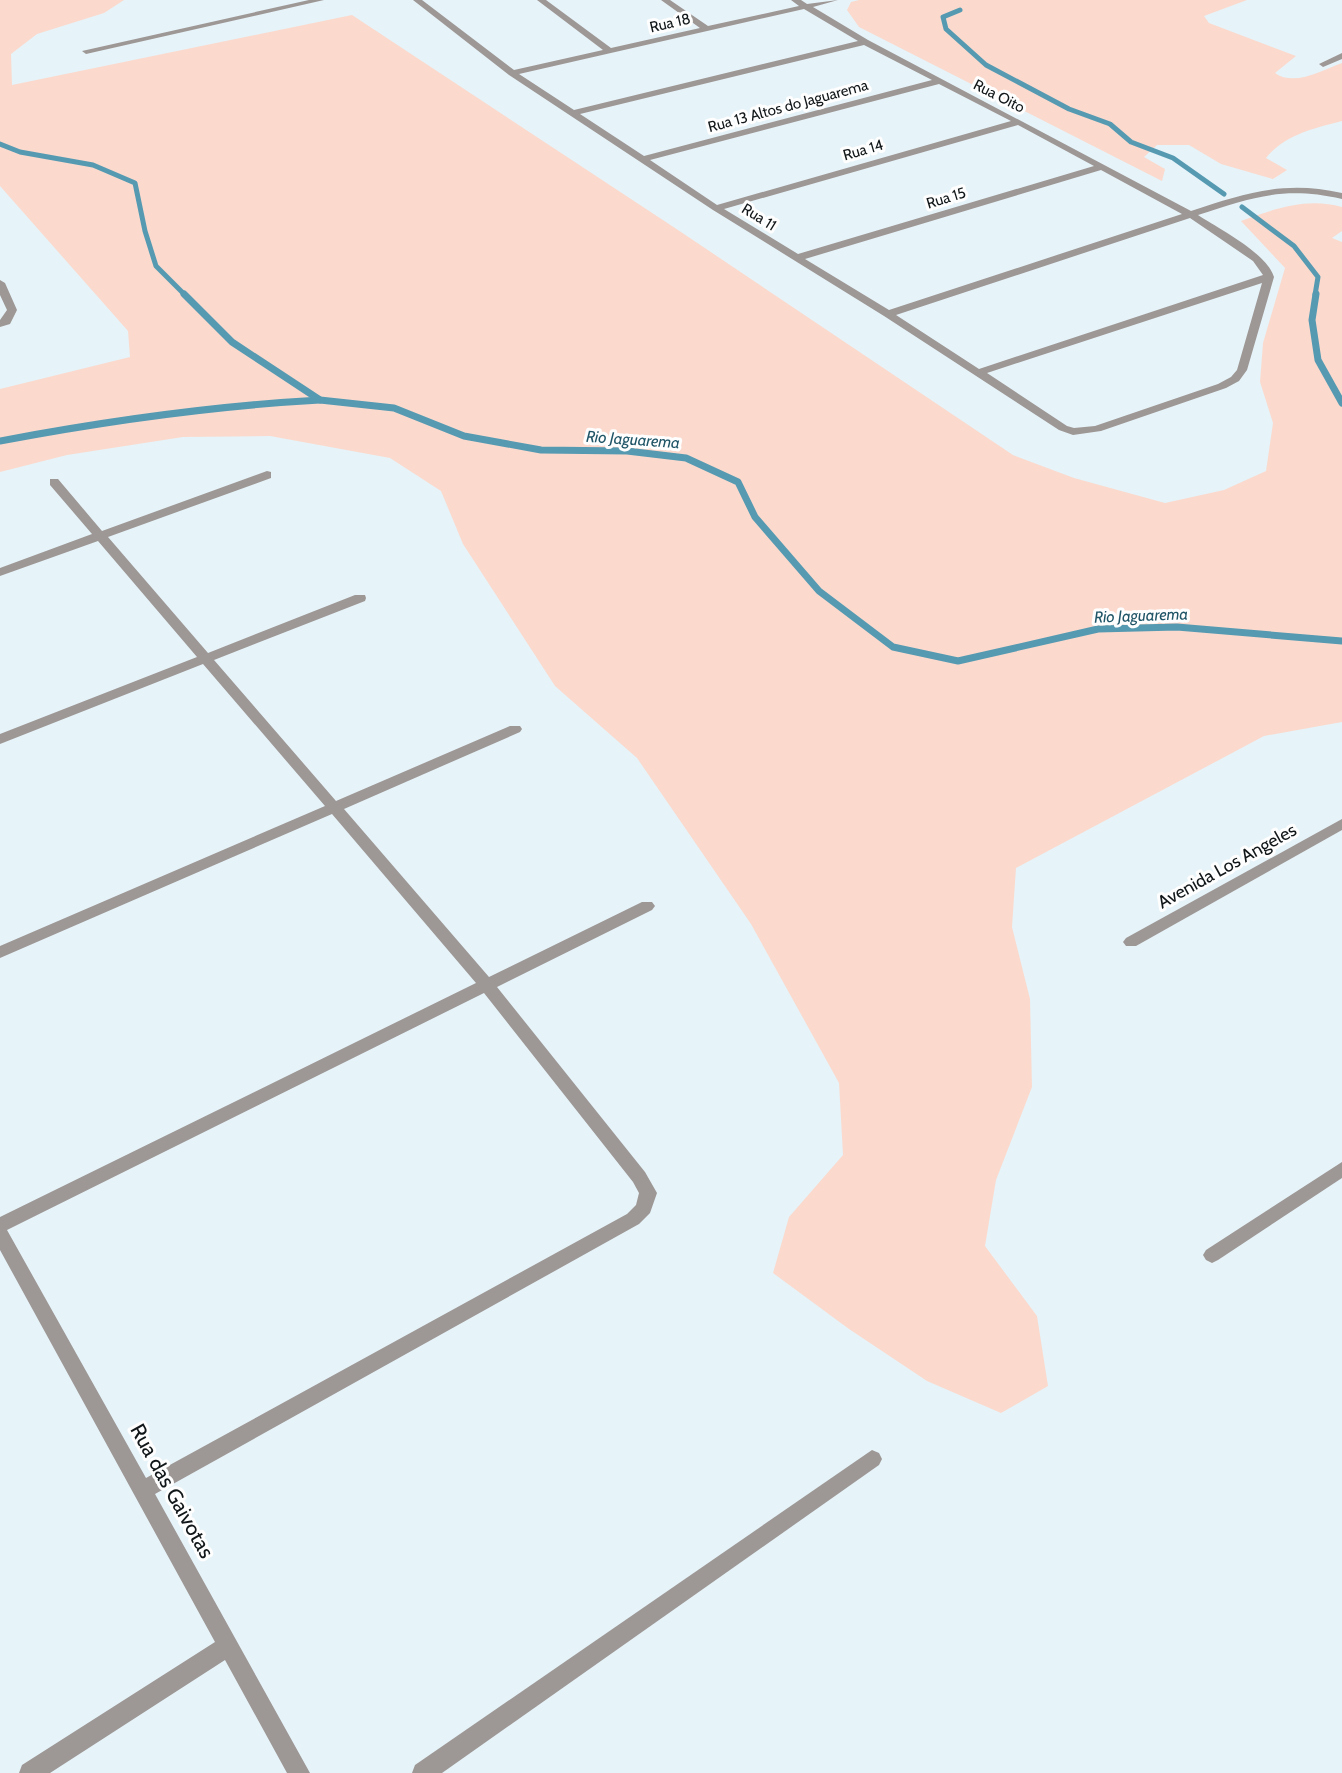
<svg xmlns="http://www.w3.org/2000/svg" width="1342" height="1773" font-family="Cabin,sans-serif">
<rect width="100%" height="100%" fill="#e6f3f9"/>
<g fill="#fbdacd">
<path d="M0,0H124L104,13L37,34L11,54L12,85L352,15L678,230L1013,455L1074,478L1165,503L1224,490L1266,471L1273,423L1260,382L1263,343L1285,268L1241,221C1274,209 1307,197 1342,207V231L1332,238L1342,242V722L1264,736L1016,868L1012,927L1030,999L1032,1087L996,1180L985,1246L1037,1316L1048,1386L1001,1413L927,1381L849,1329L773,1273L789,1217L843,1155L839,1083L751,924L637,758L555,686L463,544L441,491L390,458L270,436L183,437L67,455L0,472V389L130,357L128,331L0,186Z"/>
<path d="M859,0H1247L1204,16L1209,23L1296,56L1275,73C1294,87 1323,70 1342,63V121C1315,128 1284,135 1266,158L1287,170L1273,179L1221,164L1189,145H1157L1144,157L1165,169L1162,181L859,27L847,10L851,2Z"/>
</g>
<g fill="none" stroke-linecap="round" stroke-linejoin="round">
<g stroke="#569ab2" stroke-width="5">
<path d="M960,10L943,17L946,29L986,65L1069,109L1110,124L1131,142L1173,158L1224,194"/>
<path d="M0,144L20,152L93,165L135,183L145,231L156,266L185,295"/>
<path d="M1242,207L1294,246L1318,277L1315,295"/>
</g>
<g stroke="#569ab2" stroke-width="7">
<path d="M184,294L232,342L320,400L394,408L464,436L541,450L627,451L686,458L738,482L755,517L819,591L893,647L958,661L1098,629L1177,627L1342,641"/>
<path d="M1316,294L1312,320L1318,360L1342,403"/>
<path d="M0,441C106,421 212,406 320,400"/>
</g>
<g fill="#9d9795" fill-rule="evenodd">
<path d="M309,0H324L86,54L82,51Z"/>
<path d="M413,0H422L514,70L603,50L537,0H546L611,48L700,28L661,0H670L708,26L799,6L791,0H801L807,4L838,0L813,7L868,40L1191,211C1245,193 1285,180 1342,193V199C1285,186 1252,197 1198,215C1219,229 1267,253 1274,277L1247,370L1239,381L1226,388L1101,431L1073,435L1059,430L884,316L713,210L509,75ZM804,9L858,41L574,110L519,74ZM864,45L932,80L644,156L580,114ZM939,84L1011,121L717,205L650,160ZM1018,125L1094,166L798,254L724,209ZM1101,170L1182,214L889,310L805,259ZM1190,218L1253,261L1263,275L979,369L896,315ZM1262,283L1237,370L1231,377L1218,384L1095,426L1074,428L1067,426L987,373Z"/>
<path d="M1342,53V59L1323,67L1319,64Z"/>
<path d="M0,280L5,283L17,310L10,324L0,327V320L7,310L0,295Z"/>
<path d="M267,471L271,472V478L108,537L208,653L355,595H365L366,598L365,601L214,660L336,801L510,726H520L522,729L520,732L344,809L489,977L642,902H652L655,906L652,910L497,987L645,1172L657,1193L650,1213L639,1224L155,1494L310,1773H287L225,1660L50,1773H19L22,1765L215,1642L0,1250V1217L476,983L332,814L0,958V946L325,806L203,664L0,744V734L197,657L98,541L0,576V568L92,534L50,485V479H58L102,531ZM484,993L633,1182L639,1193L636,1205L627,1214L146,1478L7,1230Z"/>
<path d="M1342,819V830L1136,946H1126L1123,942L1126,938Z"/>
<path d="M1342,1162V1178L1218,1260L1212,1263L1206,1260L1203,1255L1206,1250Z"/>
<path d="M872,1450L879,1453L882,1459L879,1465L442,1773H412L415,1765Z"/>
</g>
</g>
<g text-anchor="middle" stroke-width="6" stroke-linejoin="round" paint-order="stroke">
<g font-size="15" fill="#111618" stroke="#fefefe">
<text transform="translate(670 23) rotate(-13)" y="5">Rua 18</text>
<text transform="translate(999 96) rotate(27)" y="5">Rua Oito</text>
<text transform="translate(788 106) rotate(-15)" y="5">Rua 13 Altos do Jaguarema</text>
<text transform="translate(863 150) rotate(-16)" y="5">Rua 14</text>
<text transform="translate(946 198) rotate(-17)" y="5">Rua 15</text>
<text transform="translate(759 217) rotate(32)" y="5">Rua 11</text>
</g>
<g font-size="16" font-style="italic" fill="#205567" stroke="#fefefe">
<text transform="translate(633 439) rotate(4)" y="6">Rio Jaguarema</text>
<text transform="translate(1141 615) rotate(-2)" y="6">Rio Jaguarema</text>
</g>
<g font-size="18" fill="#111618" stroke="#fefefe">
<text transform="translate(1227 866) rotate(-29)" y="6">Avenida Los Angeles</text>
</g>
<g font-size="21" fill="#111618" stroke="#fefefe">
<text transform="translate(172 1491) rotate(61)" y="7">Rua das Gaivotas</text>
</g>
</g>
</svg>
